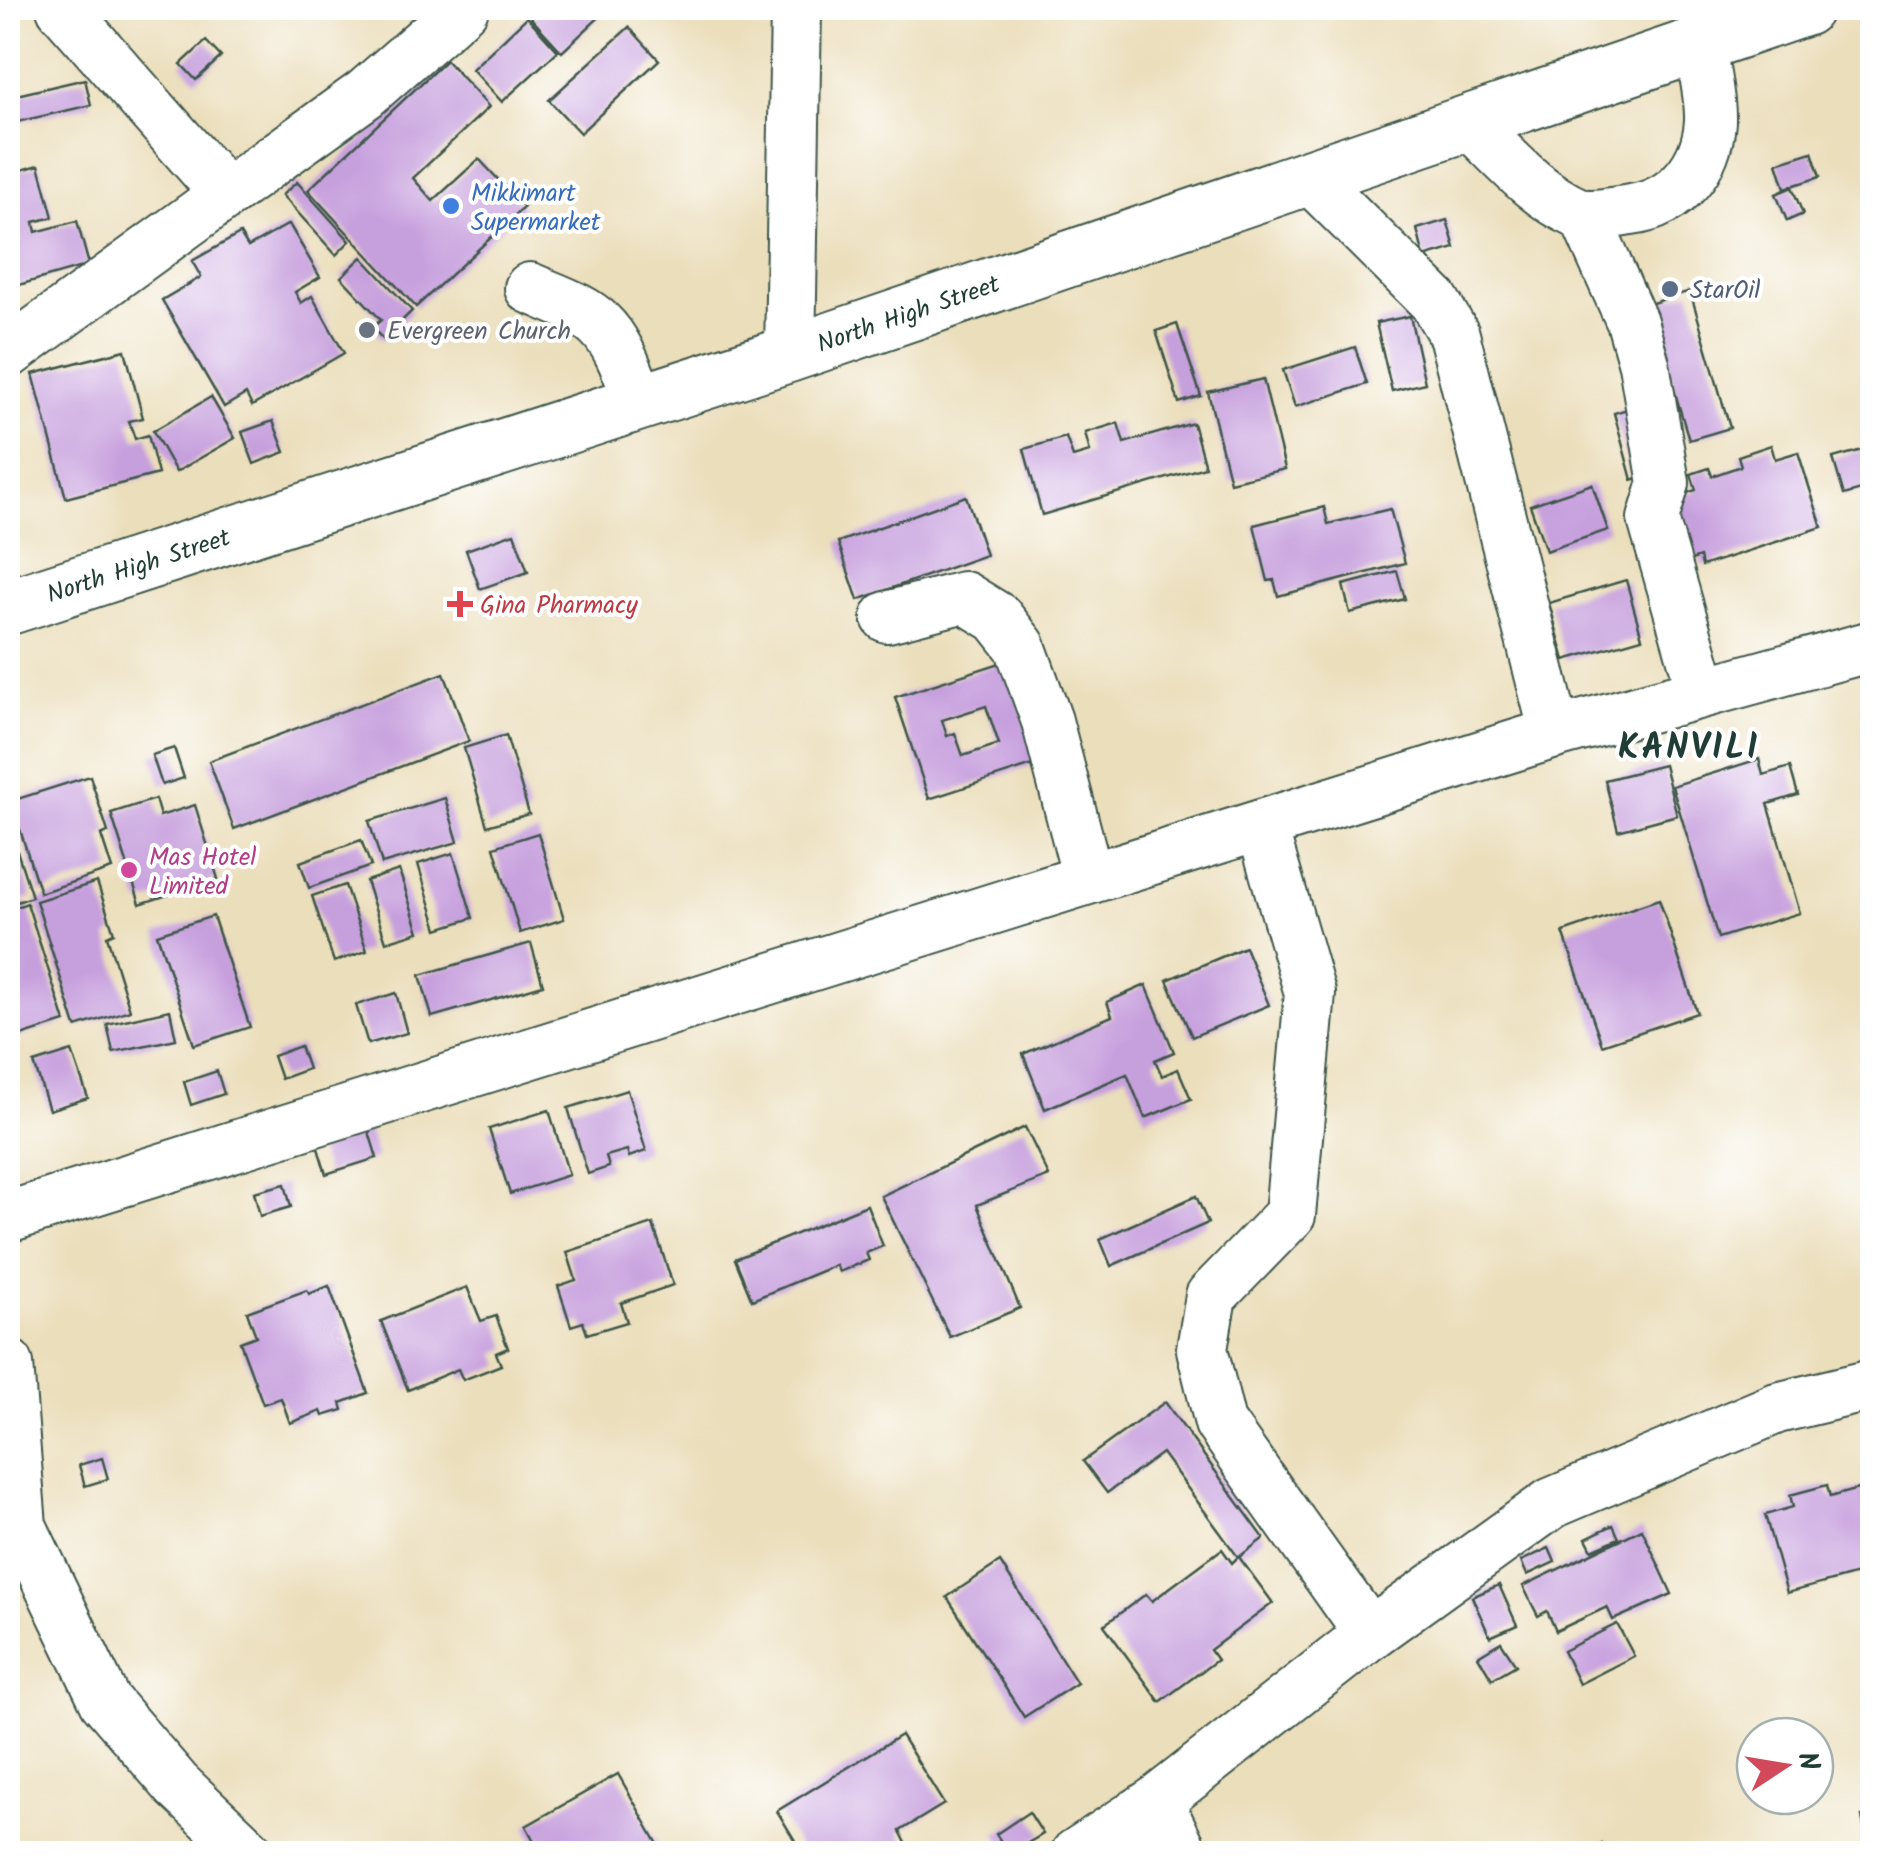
<svg xmlns="http://www.w3.org/2000/svg" width="1880" height="1861" font-family="Kalam,sans-serif">
<rect width="100%" height="100%" fill="#fff"/>
<filter id="ink" filterUnits="userSpaceOnUse"><feTurbulence type="fractalNoise" baseFrequency=".01" numOctaves="2"/><feDisplacementMap in="SourceGraphic" scale="20" xChannelSelector="R" yChannelSelector="G"/><feConvolveMatrix kernelMatrix="1 2 1 2 8 2 1 2 1" color-interpolation-filters="sRGB"/></filter>
<filter id="wash" filterUnits="userSpaceOnUse"><feTurbulence type="fractalNoise" baseFrequency=".0048" numOctaves="4" result="noise"/><feDisplacementMap in="SourceGraphic" scale="40" xChannelSelector="R" yChannelSelector="G"/><feGaussianBlur stdDeviation="2.25" result="paint"/><feColorMatrix in="noise" values="0 0 0 0 0 0 0 0 0 0 0 0 0 0 0 0 0 1.4 0 .05"/><feComposite in="paint" operator="in"/></filter>
<g filter="url(#wash)">
<rect width="100%" height="100%" fill="#ebdebb"/>
<g id="blocks">
<g fill="#c69fdd" fill-rule="evenodd">
<path d="M543,8H609L562,52L531,18Z"/>
<path d="M527,17L558,51L502,102L472,69Z"/>
<path d="M629,27L659,60L580,133L549,100Z"/>
<path d="M206,41L221,57L196,80L181,64Z"/>
<path d="M446,60L489,107L413,178L433,201L479,159L524,207L416,307L308,190Z"/>
<path d="M85,79L91,105L8,124V97Z"/>
<path d="M1812,152L1820,177L1785,188L1777,163Z"/>
<path d="M11,160L14,172L39,165L53,217L34,222L36,232L77,221L89,265L8,288V161Z"/>
<path d="M297,182L350,241L336,255L282,195Z"/>
<path d="M1792,187L1803,214L1787,221L1776,194Z"/>
<path d="M1447,220L1455,248L1424,257L1417,229Z"/>
<path d="M289,224L320,277L295,292L301,303L312,296L344,353L252,406L246,394L224,407L162,300L201,277L192,261L240,234L248,247Z"/>
<path d="M362,257L412,311L383,339L372,328L381,320L341,277Z"/>
<path d="M1690,291L1730,428L1689,440L1649,304Z"/>
<path d="M1410,316L1425,383L1392,391L1376,323Z"/>
<path d="M1177,324L1201,396L1179,403L1156,331Z"/>
<path d="M1355,347L1367,384L1295,407L1283,370Z"/>
<path d="M125,350L143,418L129,421L135,439L148,435L158,474L66,498L33,374Z"/>
<path d="M1263,379L1285,469L1230,482L1208,392Z"/>
<path d="M211,397L235,438L176,472L153,431Z"/>
<path d="M1627,409L1645,476L1632,480L1614,413Z"/>
<path d="M273,421L285,452L254,464L242,432Z"/>
<path d="M1118,423L1124,443L1193,423L1205,467L1042,515L1024,449L1066,437L1073,457L1090,452L1085,433Z"/>
<path d="M1771,445L1775,459L1798,452L1822,527L1702,566L1700,557L1688,561L1668,499L1696,490L1691,474L1709,468L1712,476L1741,466L1738,456Z"/>
<path d="M1862,450L1872,487L1844,495L1833,458Z"/>
<path d="M1592,484L1608,530L1546,551L1530,505Z"/>
<path d="M966,496L986,555L858,600L838,542Z"/>
<path d="M1324,507L1328,524L1390,509L1405,563L1278,596L1274,580L1268,581L1254,525Z"/>
<path d="M514,533L528,572L480,589L466,550Z"/>
<path d="M1397,571L1405,599L1350,613L1343,585Z"/>
<path d="M1626,580L1642,638L1565,660L1549,603Z"/>
<path d="M1006,661L1039,763L929,799L895,697ZM986,706L999,744L963,756L955,733L947,736L942,720Z"/>
<path d="M444,673L469,741L234,829L209,761Z"/>
<path d="M506,735L529,814L487,826L464,748Z"/>
<path d="M174,748L184,778L162,785L152,755Z"/>
<path d="M1759,759L1763,775L1790,767L1798,795L1768,804L1800,913L1718,938L1672,786Z"/>
<path d="M1664,765L1677,815L1618,831L1605,780Z"/>
<path d="M90,776L108,832L101,835L112,869L40,893L11,801Z"/>
<path d="M445,798L458,842L382,864L369,821Z"/>
<path d="M155,799L160,816L195,805L218,879L140,904L111,813Z"/>
<path d="M8,823L32,897L8,905Z"/>
<path d="M538,833L564,919L520,933L494,847Z"/>
<path d="M361,840L371,866L309,888L300,862Z"/>
<path d="M453,853L473,918L438,929L418,864Z"/>
<path d="M399,870L419,932L386,942L366,881Z"/>
<path d="M97,882L114,933L107,936L130,1010L76,1027L36,901Z"/>
<path d="M345,885L367,951L334,962L312,896Z"/>
<path d="M1659,899L1697,1013L1602,1045L1563,932Z"/>
<path d="M27,903L65,1022L8,1040V910Z"/>
<path d="M213,916L250,1027L194,1045L157,934Z"/>
<path d="M531,943L543,985L432,1017L420,975Z"/>
<path d="M1245,947L1269,1005L1192,1037L1167,980Z"/>
<path d="M1146,985L1174,1052L1155,1060L1162,1076L1178,1069L1191,1099L1145,1118L1127,1074L1045,1109L1023,1054L1112,1016L1107,1002Z"/>
<path d="M396,993L407,1033L368,1044L356,1005Z"/>
<path d="M170,1010L176,1039L113,1052L107,1024Z"/>
<path d="M300,1046L308,1069L281,1079L273,1056Z"/>
<path d="M72,1051L88,1098L49,1110L34,1063Z"/>
<path d="M217,1071L224,1094L191,1105L184,1082Z"/>
<path d="M627,1090L646,1151L629,1157L627,1150L606,1156L609,1167L588,1174L568,1108Z"/>
<path d="M549,1110L569,1175L510,1194L489,1129Z"/>
<path d="M365,1119L377,1158L326,1174L314,1135Z"/>
<path d="M1025,1127L1049,1176L977,1205L1020,1308L950,1337L881,1196Z"/>
<path d="M285,1184L291,1207L260,1216L254,1192Z"/>
<path d="M1196,1196L1208,1223L1111,1266L1100,1239Z"/>
<path d="M867,1205L883,1246L866,1253L869,1260L839,1272L836,1265L752,1300L735,1259Z"/>
<path d="M653,1224L673,1285L621,1303L627,1322L587,1334L583,1322L571,1326L558,1286L576,1280L567,1252Z"/>
<path d="M329,1286L368,1393L341,1403L343,1410L323,1416L321,1411L290,1423L281,1398L263,1404L240,1342L256,1336L247,1312L307,1290L309,1294Z"/>
<path d="M467,1287L481,1321L496,1316L508,1348L496,1353L501,1365L463,1380L458,1369L408,1390L381,1321Z"/>
<path d="M1165,1402L1264,1538L1239,1557L1273,1603L1210,1650L1217,1660L1160,1702L1104,1625L1146,1594L1152,1601L1222,1549L1232,1563L1238,1557L1162,1453L1107,1493L1083,1461Z"/>
<path d="M102,1458L108,1479L85,1486L79,1465Z"/>
<path d="M1827,1485L1830,1497L1872,1485V1570L1787,1593L1765,1515L1793,1507L1790,1495Z"/>
<path d="M1613,1525L1619,1538L1592,1550L1586,1538Z"/>
<path d="M1642,1529L1672,1594L1613,1620L1607,1607L1556,1631L1547,1611L1538,1616L1523,1586Z"/>
<path d="M1549,1548L1555,1562L1527,1575L1521,1561Z"/>
<path d="M1000,1562L1077,1683L1024,1717L947,1597Z"/>
<path d="M1499,1585L1517,1625L1490,1637L1472,1597Z"/>
<path d="M1617,1624L1634,1656L1579,1684L1563,1651Z"/>
<path d="M1501,1642L1516,1665L1492,1679L1478,1656Z"/>
<path d="M901,1735L944,1804L900,1831L906,1843L890,1854H803L777,1811Z"/>
<path d="M618,1774L659,1846L646,1854H541L526,1826Z"/>
<path d="M1029,1812L1043,1834L1009,1854L996,1834Z"/>
<path d="M1872,1814V1854H1869L1862,1816Z"/>
<path d="M1602,1844L1607,1854H1583Z"/>
</g>
</g>
</g>
<g filter="url(#ink)">
<use href="#blocks" fill-opacity="0" stroke="#3e5548" stroke-width="2.5"/>
<g fill="none" stroke-linecap="round" stroke-linejoin="round">
<defs>
<g id="minor">
<path d="M62,8L226,194L365,94L463,8"/>
<path d="M1467,121C1501,153 1534,194 1578,213C1592,218 1616,212 1631,210C1677,204 1707,166 1710,121C1711,97 1703,69 1700,45"/>
<path d="M1308,176L1434,301L1454,335L1555,733"/>
<path d="M1584,215L1632,322L1644,364L1664,483L1653,519L1702,690"/>
<path d="M530,288C552,298 582,307 600,325C620,344 629,378 641,402"/>
<path d="M8,353L226,194"/>
<path d="M790,354L796,8"/>
<path d="M887,617L964,597L998,618L1020,646L1047,721L1088,878"/>
<path d="M1262,827L1310,993L1290,1215L1211,1296L1202,1349L1220,1423L1370,1634"/>
<path d="M8,1217L1555,733L1872,646"/>
<path d="M8,1364L21,1526L105,1701L177,1785L250,1854"/>
<path d="M1157,1801L1183,1854"/>
<path d="M1076,1854L1157,1801L1370,1634L1552,1503L1777,1408L1872,1385"/>
</g>
<path id="highway" d="M8,607L790,354L1805,8"/>
</defs>
<use href="#minor" stroke="#3e5548" stroke-width="54"/>
<use href="#highway" stroke="#3e5548" stroke-width="59"/>
<use href="#minor" stroke="#fff" stroke-width="50"/>
<use href="#highway" stroke="#fff" stroke-width="55"/>
</g>
</g>
<circle fill="#3f7fe0" stroke="#fff" stroke-width="4" cx="451" cy="206" r="10"/>
<circle fill="#5c6f8a" stroke="#fff" stroke-width="4" cx="1670" cy="289" r="10"/>
<circle fill="#6b7280" stroke="#fff" stroke-width="4" cx="367" cy="330" r="10"/>
<path fill="#e0444e" stroke="#fff" stroke-width="4" d="M455 589h10v10h10v10h-10v10h-10v-10h-10v-10h10z"/>
<circle fill="#d1479c" stroke="#fff" stroke-width="4" cx="129" cy="870" r="10"/>
<g text-anchor="middle" stroke-width="8" stroke-linejoin="round" paint-order="stroke">
<g font-size="25" fill="#366cbe" stroke="#fff" text-anchor="start">
<text x="471" y="201">Mikkimart<tspan x="471" dy="29">Supermarket</tspan></text>
</g>
<g font-size="25" fill="#4e5e75" stroke="#fff" text-anchor="start">
<text x="1690" y="298">StarOil</text>
</g>
<g font-size="25" fill="#1f3d34" stroke="#fff">
<text transform="translate(908 313) rotate(-19)" y="9">North High Street</text>
<text transform="translate(138 565) rotate(-18)" y="9">North High Street</text>
</g>
<g font-size="25" fill="#5b616d" stroke="#fff" text-anchor="start">
<text x="387" y="339">Evergreen Church</text>
</g>
<g font-size="25" fill="#be3a42" stroke="#fff" text-anchor="start">
<text x="480" y="613">Gina Pharmacy</text>
</g>
<g font-size="25" fill="#b23c85" stroke="#fff" text-anchor="start">
<text x="149" y="865">Mas Hotel<tspan x="149" dy="29">Limited</tspan></text>
</g>
<g font-size="35" font-weight="bold" letter-spacing="2.5" fill="#1f3d34" stroke="#fff">
<text x="1689" y="758">KANVILI</text>
</g>
</g>
<rect width="1880" height="1861" fill="none" stroke="#fff" stroke-width="40"/>
<g transform="translate(1785 1766) rotate(78)"><circle r="48" fill="#ffffff" stroke="#a5b1ae" stroke-width="2.5"/>
<path d="M0-8L18 38L0 25L-18 38Z" fill="#d1495b"/>
<text y="-15" font-size="28" font-weight="bold" text-anchor="middle" fill="#1f3d34">N</text>
</g>
</svg>
